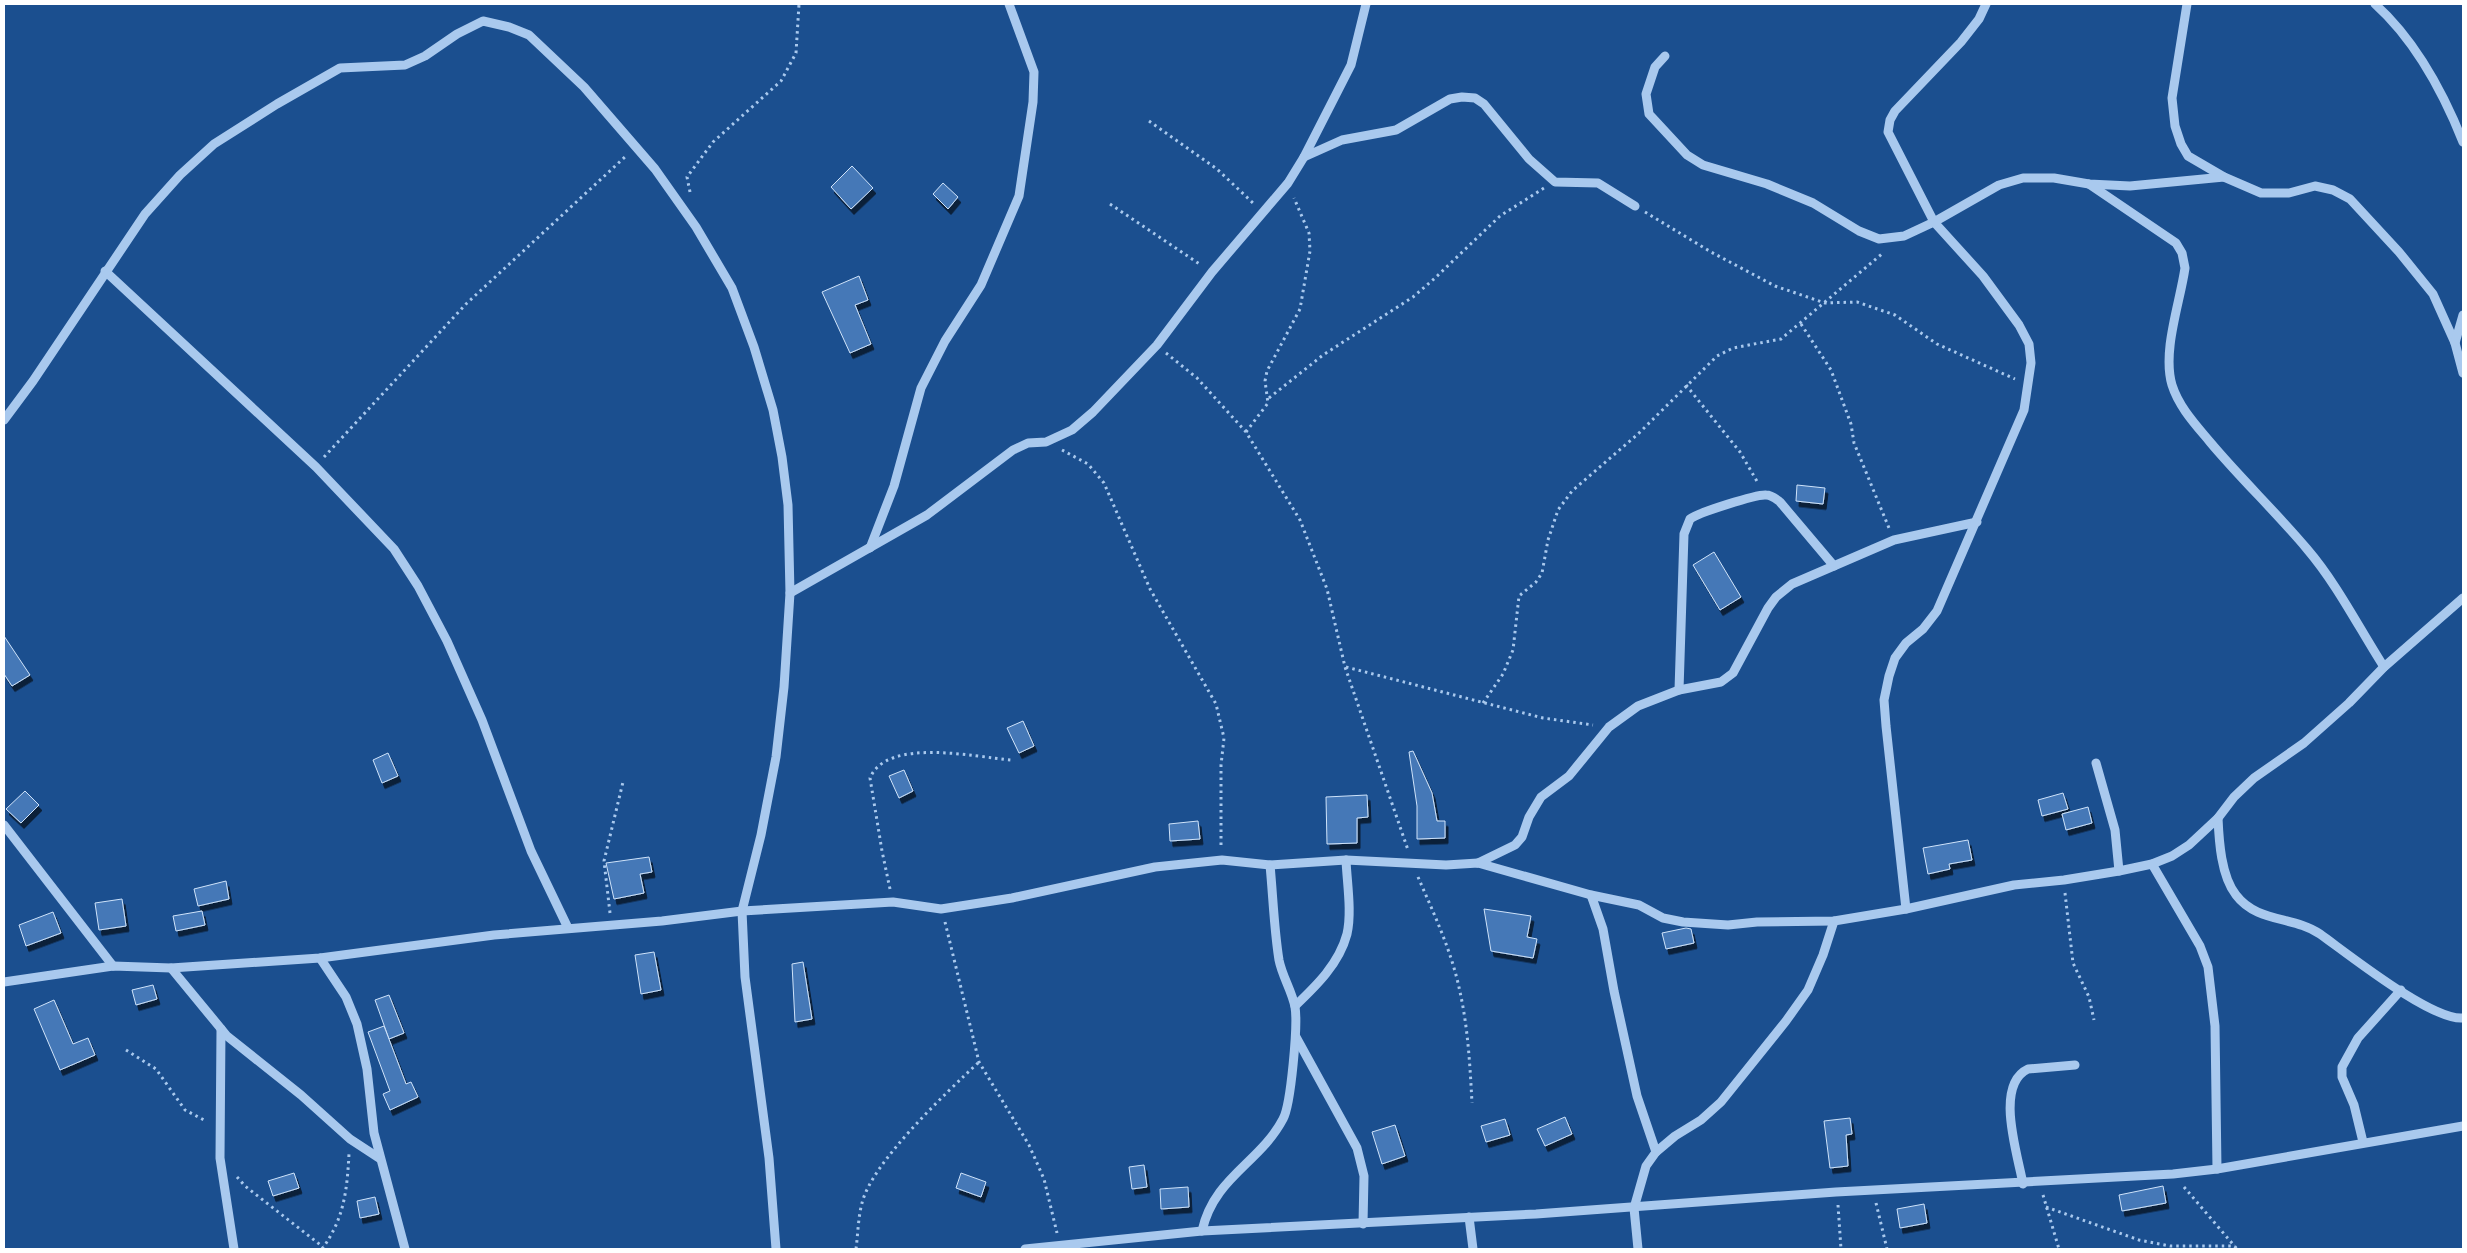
<svg xmlns="http://www.w3.org/2000/svg" width="2467" height="1253" font-family="Signika,sans-serif">
<defs>
<filter id="shadow"><feDropShadow dx="3" dy="5.5" stdDeviation="0" flood-color="#0009"/></filter>
</defs>
<rect width="100%" height="100%" fill="#1b4f8f"/>
<g fill="#4478b7" stroke="#cfe3fa" filter="url(#shadow)">
<path d="M852,166L873,188L851,209L831,187Z"/>
<path d="M943,183L958,197L948,209L933,194Z"/>
<path d="M859,276L868,300L855,305L871,344L850,353L822,292Z"/>
<path d="M1797,485L1825,488L1823,504L1796,501Z"/>
<path d="M1714,552L1741,597L1720,610L1693,565Z"/>
<path d="M4,636L30,675L12,686L4,674Z"/>
<path d="M1023,721L1034,746L1019,753L1007,728Z"/>
<path d="M1413,751L1432,793L1437,821H1445V838L1417,839V806L1409,752Z"/>
<path d="M388,753L398,776L382,783L373,760Z"/>
<path d="M904,770L913,791L899,798L889,776Z"/>
<path d="M25,791L39,805L21,823L6,809Z"/>
<path d="M2063,793L2068,809L2042,816L2038,800Z"/>
<path d="M1367,795L1368,817L1357,818V843L1327,844L1326,797Z"/>
<path d="M2088,807L2092,823L2066,830L2062,814Z"/>
<path d="M1198,821L1200,839L1170,841L1169,824Z"/>
<path d="M1968,840L1972,860L1949,864L1950,869L1928,874L1923,848Z"/>
<path d="M649,857L652,872L640,874L644,893L614,899L606,863Z"/>
<path d="M226,881L229,899L198,906L194,889Z"/>
<path d="M122,899L126,926L99,930L95,903Z"/>
<path d="M1484,909L1531,916L1527,937L1537,939L1533,958L1491,951Z"/>
<path d="M202,911L205,925L176,931L173,916Z"/>
<path d="M53,912L61,933L26,946L19,925Z"/>
<path d="M1686,928L1691,929L1694,943L1666,949L1662,933Z"/>
<path d="M654,952L661,990L641,994L635,955Z"/>
<path d="M803,962L812,1019L795,1022L792,964Z"/>
<path d="M153,985L157,999L136,1005L132,990Z"/>
<path d="M389,995L404,1033L389,1039L375,1000Z"/>
<path d="M54,1000L73,1044L88,1038L95,1055L60,1070L34,1009Z"/>
<path d="M384,1026L406,1084L411,1082L418,1097L390,1110L383,1094L390,1091L368,1032Z"/>
<path d="M1565,1117L1572,1134L1545,1146L1537,1129Z"/>
<path d="M1850,1118L1852,1134L1846,1135L1848,1166L1830,1168L1824,1121Z"/>
<path d="M1505,1119L1510,1135L1486,1142L1481,1126Z"/>
<path d="M1395,1125L1405,1156L1382,1164L1372,1132Z"/>
<path d="M1144,1165L1147,1187L1132,1189L1129,1167Z"/>
<path d="M294,1173L299,1188L273,1196L268,1181Z"/>
<path d="M961,1173L986,1182L981,1197L956,1188Z"/>
<path d="M2163,1186L2166,1203L2122,1211L2119,1195Z"/>
<path d="M1188,1187L1189,1207L1161,1209L1160,1189Z"/>
<path d="M375,1197L379,1214L360,1218L357,1201Z"/>
<path d="M1924,1204L1927,1223L1900,1228L1897,1209Z"/>
</g>
<g fill="none" stroke-linecap="round" stroke-linejoin="round">
<g stroke="#a9c9ee" stroke-width="3" stroke-dasharray="2.5 4" stroke-linecap="butt">
<path d="M1149,121L1217,169L1253,203"/>
<path d="M690,192L687,177L713,142L781,81L796,53L799,4"/>
<path d="M1110,204L1201,265"/>
<path d="M1645,212L1711,252L1775,286L1825,303L1857,302L1895,315L1937,344L2015,379"/>
<path d="M1801,324L1831,370L1851,424L1854,443L1889,528"/>
<path d="M1166,353L1197,378L1246,432L1300,520L1327,589L1345,667L1408,850"/>
<path d="M1686,385L1740,452L1758,483"/>
<path d="M1269,398L1323,355L1413,297L1435,278L1500,216L1544,188"/>
<path d="M1246,432L1268,403L1265,381L1267,371L1300,309L1310,251L1309,233L1294,198"/>
<path d="M1062,450L1088,464L1104,483L1150,589L1216,704L1224,738L1221,765V847"/>
<path d="M324,457L466,304L626,156"/>
<path d="M1346,667L1543,718L1593,725"/>
<path d="M1483,703L1503,674L1513,650L1519,596L1536,582L1542,573L1548,540L1558,510L1572,491L1638,434L1717,356L1733,348L1781,339L1883,253"/>
<path d="M1418,877C1434,914 1452,952 1460,992C1468,1028 1470,1066 1472,1103"/>
<path d="M890,889L882,851L870,778C887,737 975,757 1011,760"/>
<path d="M2065,893L2073,963L2089,997L2094,1020"/>
<path d="M610,913L604,861L623,782"/>
<path d="M945,922L979,1062L1029,1145L1044,1179L1057,1233"/>
<path d="M126,1050L156,1069L185,1110L206,1121"/>
<path d="M237,1177L245,1186L323,1247"/>
<path d="M2184,1187L2237,1249"/>
<path d="M2043,1195L2059,1249"/>
<path d="M1876,1203L1887,1249"/>
<path d="M1838,1205L1841,1249"/>
<path d="M2046,1207L2139,1240L2170,1246H2235"/>
<path d="M322,1249C344,1219 347,1191 349,1154"/>
<path d="M856,1249C858,1234 858,1218 862,1203C872,1162 947,1092 979,1062"/>
</g>
<g stroke="#a9c9ee" stroke-width="9">
<path d="M2187,4L2172,98L2175,126L2181,144L2188,156L2224,177L2261,193H2289L2315,186L2333,190L2350,199L2399,252L2433,294L2455,343L2463,373"/>
<path d="M2375,4C2415,40 2443,92 2463,142"/>
<path d="M1665,56L1655,67L1646,94L1649,114L1687,155L1703,165L1767,184L1813,203L1859,231L1879,239L1904,236L1934,222L1999,185L2023,178H2054L2089,184L2130,186L2224,177"/>
<path d="M1304,157L1342,140L1396,130L1450,99L1462,97L1475,98L1484,104L1529,159L1555,182L1598,183L1635,206"/>
<path d="M2089,184L2176,243L2182,253L2185,268C2180,303 2162,351 2172,385C2179,407 2195,424 2210,442C2241,479 2276,512 2307,549C2337,584 2359,628 2384,667"/>
<path d="M105,271L316,467L394,549L418,586L447,641L482,720L531,851L568,928"/>
<path d="M2455,343L2463,315"/>
<path d="M4,420L33,381L145,214L180,175L214,144L277,104L340,68L405,65L425,56L457,34L483,21L509,27L529,35L584,87L655,169L696,227L732,288L754,347L773,410L782,457L788,505L790,593L784,687L776,757L761,835L742,911L745,977L769,1158L776,1249"/>
<path d="M870,548L894,486L921,388L945,341L981,285L1019,196L1033,102L1034,72L1009,4"/>
<path d="M790,593L927,515L1013,450L1028,443L1046,442L1072,430L1093,412L1157,345L1212,272L1288,183L1304,157L1351,65L1366,4"/>
<path d="M1679,690L1684,534L1690,519C1697,513 1757,494 1766,495C1772,495 1776,499 1780,502L1834,566"/>
<path d="M2096,763L2115,830L2119,871"/>
<path d="M2218,818C2219,841 2221,876 2236,895C2257,923 2294,916 2320,934C2348,954 2432,1021 2463,1018"/>
<path d="M4,825L113,966"/>
<path d="M1478,863L1515,845L1522,837L1529,817L1541,797L1569,776L1609,727L1638,706L1679,690L1721,682L1733,673L1768,608L1776,597L1792,584L1894,540L1977,522"/>
<path d="M2152,864L2200,946L2208,967L2215,1026L2217,1169"/>
<path d="M1591,895L1603,929L1614,991L1637,1096L1656,1152"/>
<path d="M1906,909L1886,726L1884,700L1889,676L1895,658L1906,643L1923,629L1937,611L2024,410L2031,363L2029,344L2019,325L1983,276L1934,222L1888,132L1890,120L1895,111L1961,42L1979,19L1986,4"/>
<path d="M320,958L346,997L357,1024L367,1069L374,1133L405,1249"/>
<path d="M171,968L227,1036L301,1095L350,1139L379,1158"/>
<path d="M4,982L113,966L171,968L320,958L494,935L662,921L742,911L893,902L941,909L1012,898L1155,867L1222,860L1270,865L1346,860L1446,865L1478,863L1591,895L1639,905L1663,918L1683,922L1728,925L1757,922L1834,921L1906,909L2014,885L2064,880L2119,871L2152,864L2172,856L2189,845L2218,818L2234,797L2254,778L2304,743L2349,703L2384,667L2463,598"/>
<path d="M1295,1006C1316,986 1339,964 1347,934C1352,912 1347,883 1346,860"/>
<path d="M221,1029L220,1158L234,1249"/>
<path d="M1296,1037L1357,1148L1364,1176L1363,1224"/>
<path d="M2363,1142L2354,1105L2342,1077V1067L2358,1038L2401,990"/>
<path d="M2023,1184C2018,1155 1994,1085 2028,1069L2075,1065"/>
<path d="M1469,1217L1473,1249"/>
<path d="M1202,1231C1214,1177 1260,1163 1283,1119C1291,1105 1298,1024 1295,1007C1292,991 1282,976 1279,960C1274,929 1273,896 1270,865"/>
<path d="M1025,1249L1202,1231L1536,1214L1836,1192L2173,1174L2217,1169L2463,1126"/>
<path d="M1638,1249L1634,1208L1646,1166L1656,1152L1675,1136L1701,1120L1721,1102L1786,1021L1808,990L1823,955L1834,921"/>
</g>
</g>
<rect width="2467" height="1253" fill="none" stroke="#ffffff" stroke-width="10"/>
</svg>
